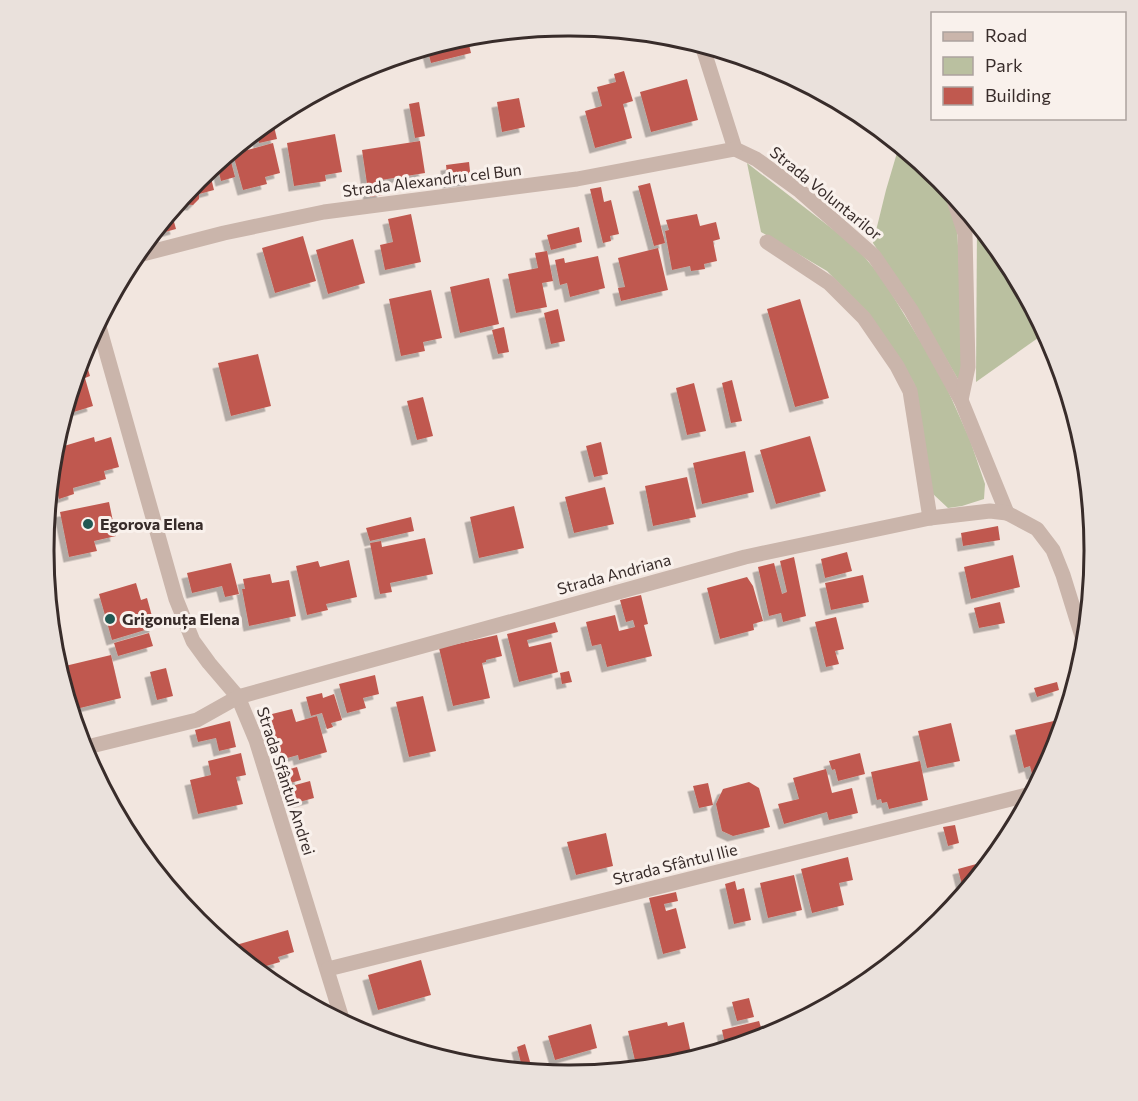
<svg xmlns="http://www.w3.org/2000/svg" width="1138" height="1101" font-family="Commissioner,sans-serif">
<defs>
<filter id="shadow"><feDropShadow dx="-5.5" dy="5.5" stdDeviation="0" flood-color="#0004"/></filter>
</defs>
<rect width="100%" height="100%" fill="#f2e6df"/>
<g fill="#bac0a0">
<path d="M899,146L942,182L957,227L964,359L959,381L919,312L873,243L886,190Z"/>
<path d="M747,163L857,248L882,278L941,375L970,440L985,484L984,499L962,506L948,508L933,494L914,383L867,312L827,271L761,232Z"/>
<path d="M977,224L1006,259L1045,333L976,382Z"/>
</g>
<g fill="#c0594f" filter="url(#shadow)">
<path d="M467,36L471,53L431,63L427,47Z"/>
<path d="M624,71L633,101L623,104L632,138L595,148L585,111L602,106L597,87L616,82L614,74Z"/>
<path d="M687,79L698,120L651,132L640,92Z"/>
<path d="M519,98L525,127L502,132L497,102Z"/>
<path d="M419,102L425,136L415,138L409,104Z"/>
<path d="M272,118L277,139L259,143L256,131Z"/>
<path d="M335,134L342,172L325,175L326,181L294,186L287,143Z"/>
<path d="M420,141L425,173L381,180L383,195L369,197L362,150Z"/>
<path d="M273,143L280,173L265,177L267,184L243,190L233,154Z"/>
<path d="M229,154L235,177L221,181L217,164Z"/>
<path d="M469,162L471,180L448,183L446,165Z"/>
<path d="M209,170L214,190L199,194V199L193,205L182,204L180,201L198,179Z"/>
<path d="M650,183L665,243L654,246L638,186Z"/>
<path d="M601,187L604,202L611,200L619,234L610,236L611,241L603,243L590,189Z"/>
<path d="M171,211L176,229L165,232L163,222Z"/>
<path d="M411,214L421,262L385,270L380,245L393,242L388,219Z"/>
<path d="M697,214L700,226L716,222L720,239L713,241L717,261L704,264L705,269L691,271L690,266L672,270L665,231L669,230L666,220Z"/>
<path d="M579,227L582,242L551,250L547,235Z"/>
<path d="M303,236L316,281L275,293L262,248Z"/>
<path d="M353,239L365,283L328,294L316,250Z"/>
<path d="M658,248L668,290L621,301L618,288L625,287L618,258Z"/>
<path d="M547,251L553,281L542,283L547,307L516,313L508,274L538,268L535,253Z"/>
<path d="M598,256L605,288L570,297L567,283L560,285L555,260L564,258L565,263Z"/>
<path d="M489,278L499,324L460,333L450,287Z"/>
<path d="M431,290L442,338L423,342L425,351L401,356L389,299Z"/>
<path d="M800,299L829,398L795,407L767,309Z"/>
<path d="M558,309L565,341L551,344L544,313Z"/>
<path d="M504,327L509,352L498,354L492,330Z"/>
<path d="M258,354L271,406L231,416L218,363Z"/>
<path d="M85,359L90,376L85,378L93,406L64,415L81,360Z"/>
<path d="M732,380L742,421L731,423L722,383Z"/>
<path d="M694,383L706,431L687,435L676,388Z"/>
<path d="M423,397L433,436L417,440L407,401Z"/>
<path d="M810,436L826,491L776,504L760,450Z"/>
<path d="M94,437L95,442L111,437L119,467L104,471L106,479L73,488L74,494L59,499L52,474L54,449Z"/>
<path d="M601,442L608,474L594,477L586,446Z"/>
<path d="M745,451L754,492L702,504L693,463Z"/>
<path d="M687,477L696,517L653,526L645,486Z"/>
<path d="M605,487L614,524L574,533L565,497Z"/>
<path d="M109,502L116,536L94,541L97,551L69,557L60,512Z"/>
<path d="M514,506L524,548L479,558L470,517Z"/>
<path d="M411,517L414,531L370,541L366,528Z"/>
<path d="M998,526L1000,540L963,546L961,533Z"/>
<path d="M425,538L433,574L390,583L392,592L380,594L370,543L381,541L382,547Z"/>
<path d="M847,552L852,571L825,578L821,559Z"/>
<path d="M1013,555L1020,587L971,599L964,567Z"/>
<path d="M794,557L806,616L783,622L781,613L769,616L758,567L774,563L782,594L787,592L780,561Z"/>
<path d="M349,560L357,597L326,604L328,610L307,615L296,566L318,561L320,567Z"/>
<path d="M231,563L239,594L225,597L222,586L192,593L187,573Z"/>
<path d="M270,574L272,583L289,580L296,616L249,626L242,589H245L243,579Z"/>
<path d="M863,575L869,602L831,610L825,583Z"/>
<path d="M747,577L753,586L763,621L753,624L754,630L720,639L707,588Z"/>
<path d="M136,583L141,600L147,598L155,627L112,640L99,594Z"/>
<path d="M641,595L648,624L644,625L652,656L607,667L601,644L592,646L586,622L615,615L619,631L635,627L633,620L626,622L620,600Z"/>
<path d="M1000,602L1005,623L979,628L974,608Z"/>
<path d="M836,617L844,649L835,651L839,664L826,667L815,622Z"/>
<path d="M555,622L558,632L527,640L529,647L551,642L558,672L519,682L507,634Z"/>
<path d="M149,633L153,646L118,656L114,643Z"/>
<path d="M497,635L502,656L486,660V662L482,663L490,698L453,706L439,648Z"/>
<path d="M111,655L121,698L76,709L65,666Z"/>
<path d="M166,668L173,696L157,700L150,672Z"/>
<path d="M569,671L572,682L562,684L560,673Z"/>
<path d="M375,675L379,694L363,698L366,708L347,713L339,684Z"/>
<path d="M1057,682L1059,690L1037,697L1034,688Z"/>
<path d="M322,693L323,698L334,694L342,720L331,723L333,727L327,729L322,713L311,716L306,697Z"/>
<path d="M423,696L436,751L409,757L396,702Z"/>
<path d="M292,709L296,722L317,716L327,752L299,760L298,755L280,760L268,715Z"/>
<path d="M1058,720V724L1063,723L1054,752L1043,772L1032,774L1030,766L1024,768L1015,730Z"/>
<path d="M230,721L236,747L219,751L216,738L198,742L195,730Z"/>
<path d="M951,723L960,761L927,768L918,731Z"/>
<path d="M241,753L246,775L236,777L243,804L198,814L190,780L211,775L208,761Z"/>
<path d="M860,753L865,774L838,781L835,769L832,770L829,761Z"/>
<path d="M920,761L928,800L889,809L887,802L882,803L881,799L877,800L871,772Z"/>
<path d="M297,767L301,780L287,784L283,771Z"/>
<path d="M826,769L832,793L852,788L858,813L829,820L827,812L784,824L778,804L799,799L793,778Z"/>
<path d="M310,781L314,798L292,804L288,787Z"/>
<path d="M749,782L759,788L770,827L733,836L722,831L716,804L723,789Z"/>
<path d="M708,783L713,805L699,808L693,786Z"/>
<path d="M955,825L959,843L948,846L943,827Z"/>
<path d="M606,833L613,866L576,875L567,842Z"/>
<path d="M848,857L853,880L839,883L844,905L812,913L801,869Z"/>
<path d="M991,860L969,887L968,883L962,885L958,869Z"/>
<path d="M794,875L802,910L768,918L760,883Z"/>
<path d="M735,881L737,890L744,888L751,920L734,924L725,884Z"/>
<path d="M676,892L678,901L664,904L666,911L676,908L686,948L663,954L649,898Z"/>
<path d="M288,930L294,952L278,957L280,962L266,966L267,971L260,973L229,947Z"/>
<path d="M421,960L431,995L378,1010L368,975Z"/>
<path d="M749,998L754,1017L737,1021L732,1002Z"/>
<path d="M807,1014L808,1015L782,1029L780,1023Z"/>
<path d="M759,1021L764,1037L726,1049L722,1030Z"/>
<path d="M667,1022L668,1026L684,1022L692,1058L676,1061V1064L671,1065L637,1069L628,1031Z"/>
<path d="M591,1024L597,1048L555,1060L548,1036Z"/>
<path d="M525,1044L532,1069L525,1071H523L517,1047Z"/>
<path d="M713,1047L714,1052L695,1058L693,1053Z"/>
</g>
<g fill="none" stroke-linecap="round" stroke-linejoin="round">
<g stroke="#cab5ab" stroke-width="15">
<path d="M702,45L735,149L756,159L800,191L874,256L911,310L961,400L1007,513"/>
<path d="M952,194L965,234L968,367L961,400"/>
<path d="M767,242L829,283L864,318L897,366L910,391L930,518"/>
<path d="M135,256L224,233L324,212L577,179L735,149"/>
<path d="M98,323L176,599L193,641L209,663L238,697L256,740L343,1022"/>
<path d="M83,748L197,720L238,697L745,557L930,518L990,511L1007,513L1037,529L1053,550L1063,575L1085,646"/>
<path d="M328,969L1031,794"/>
</g>
</g>
<g fill="#215853" stroke="#f9f1ec" stroke-width="2">
<circle cx="88" cy="524" r="6"/>
<circle cx="110" cy="619" r="6"/>
</g>
<g text-anchor="middle" stroke-width="6" stroke-linejoin="round" paint-order="stroke">
<g font-size="16" fill="#382c2a" stroke="#f9f1ec">
<text transform="translate(432 180) rotate(-7)" y="6">Strada Alexandru cel Bun</text>
<text transform="translate(826 193) rotate(39)" y="6">Strada Voluntarilor</text>
<text transform="translate(614 574) rotate(-15)" y="6">Strada Andriana</text>
<text transform="translate(286 781) rotate(72)" y="6">Strada Sfântul Andrei</text>
<text transform="translate(675 864) rotate(-14)" y="6">Strada Sfântul Ilie</text>
</g>
<g font-size="16" font-weight="bold" fill="#382c2a" stroke="#f9f1ec" text-anchor="start">
<text x="100" y="530">Egorova Elena</text>
<text x="122" y="625">Grigonuța Elena</text>
</g>
</g>
<path d="M0 0H1138V1101H0ZM568 36H570A514 514 0 0 1 1084 550V551A514 514 0 0 1 570 1065H568A514 514 0 0 1 54 551V550A514 514 0 0 1 568 36Z" fill="#eae1dc" fill-rule="evenodd"/>
<path fill="none" stroke="#382c2a" stroke-width="3" d="M568 36H570A514 514 0 0 1 1084 550V551A514 514 0 0 1 570 1065H568A514 514 0 0 1 54 551V550A514 514 0 0 1 568 36Z"/>
<rect x="931" y="12" width="195" height="108" fill="#f9f1ec" stroke="#aca29e" stroke-width="1.5"/>
<rect x="943" y="32" width="30" height="9" fill="#cab5ab" stroke="#aca29e" stroke-width="1.5"/>
<text x="985" y="42" font-size="18" fill="#382c2a">Road</text>
<rect x="943" y="57" width="30" height="18" fill="#bac0a0" stroke="#aca29e" stroke-width="1.5"/>
<text x="985" y="72" font-size="18" fill="#382c2a">Park</text>
<rect x="943" y="87" width="30" height="18" fill="#c0594f" stroke="#aca29e" stroke-width="1.5"/>
<text x="985" y="102" font-size="18" fill="#382c2a">Building</text>
</svg>
